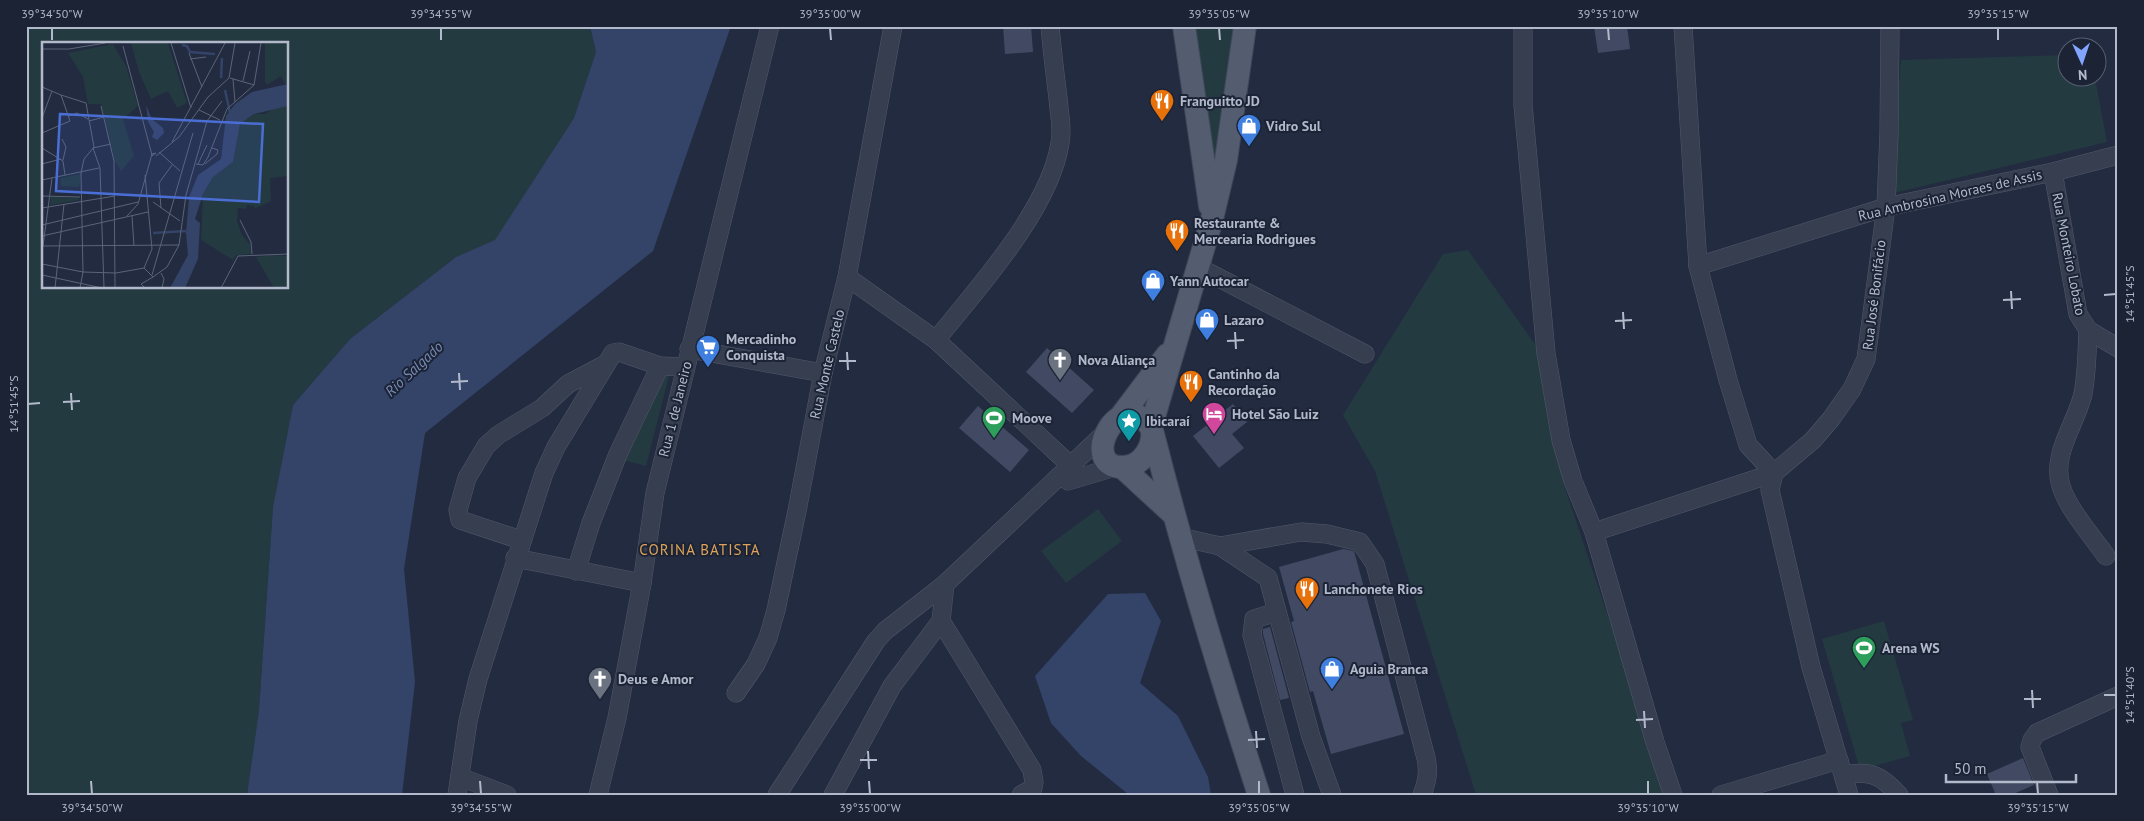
<svg xmlns="http://www.w3.org/2000/svg" width="2144" height="821" font-family="'PT Sans',sans-serif">
<rect width="100%" height="100%" fill="#222b40"/>
<g fill="#243a41" fill-rule="evenodd">
<path d="M26,26H590L596,52L574,118L495,241L456,257L350,339L293,405L273,507L259,710L247,795H26ZM44,44H288V288H44Z"/>
<path d="M1194,26H1237L1216,173Z"/>
<path d="M2066,55V78H2095L2107,142L1890,194L1901,60Z"/>
<path d="M1468,250L1537,347L1563,482L1668,795H1476L1375,471L1343,415L1443,254Z"/>
<path d="M660,369L670,372L646,466L623,460Z"/>
<path d="M1098,509L1122,541L1066,583L1041,551Z"/>
<path d="M1884,621L1913,720L1901,723L1910,756L1860,770L1822,639Z"/>
</g>
<g fill="#344368">
<path d="M590,26H731L653,251L425,433L404,569L415,682L402,795H247L259,710L273,507L293,405L350,339L456,257L495,240L574,118L596,52Z"/>
<path d="M1145,593L1161,621L1140,683L1178,716L1208,777L1211,795L1128,794L1081,756L1051,723L1035,676L1108,594Z"/>
</g>
<g fill="#414a62">
<path d="M1003,26H1031L1033,52L1005,54Z"/>
<path d="M1594,26H1627L1630,49L1598,53Z"/>
<path d="M1047,348L1094,390L1072,413L1026,372Z"/>
<path d="M1233,404L1247,422L1232,434L1244,448L1219,468L1193,436Z"/>
<path d="M978,406L1029,450L1010,472L959,428Z"/>
<path d="M1343,549L1354,551L1404,734L1331,754L1313,691L1310,692L1291,622L1294,621L1279,567Z"/>
<path d="M1270,627L1289,698L1280,700L1263,634V629Z"/>
<path d="M2023,758L2034,785L2011,795H1996L1987,774Z"/>
</g>
<g fill="none" stroke-linecap="round" stroke-linejoin="round">
<defs>
<g id="minor">
<path d="M1523,26V105L1546,353L1561,440L1573,481L1594,532L1655,742L1673,795"/>
<path d="M2053,172L2078,314L2088,330L2118,348"/>
<path d="M1698,266L1886,207L2053,172L2118,155"/>
<path d="M1198,267L1365,354"/>
<path d="M847,277L936,340L1070,465L1078,478"/>
<path d="M2088,330C2087,351 2087,373 2083,394C2076,424 2051,454 2061,486C2068,509 2092,536 2106,556"/>
<path d="M936,340C977,289 1050,209 1060,143C1063,129 1059,113 1058,98C1055,74 1052,50 1050,26"/>
<path d="M689,349L823,373"/>
<path d="M1068,481L1115,467"/>
<path d="M1594,532L1774,473L1748,445L1728,380L1698,266L1683,26"/>
<path d="M1180,537L1220,546L1268,578L1311,737L1332,795"/>
<path d="M521,540L460,520L458,510L467,478L486,446L498,435L542,408L568,384L604,365"/>
<path d="M1220,546L1301,532L1327,534L1360,542L1375,564L1426,758C1429,772 1427,782 1422,795"/>
<path d="M515,558L642,583"/>
<path d="M576,571L591,523L618,454L660,366"/>
<path d="M1277,612L1254,619L1252,635L1295,795"/>
<path d="M941,621L1032,770L1034,782L1033,788L1021,795"/>
<path d="M736,693L756,664L768,638L776,610L797,511L823,373L847,277L893,26"/>
<path d="M1844,775C1870,770 1881,775 1899,795"/>
<path d="M460,777L507,795"/>
<path d="M457,795L468,721L478,679L544,473L556,447L613,353L619,352L660,366L685,367"/>
<path d="M598,795L617,718L642,583L655,493L770,26"/>
<path d="M777,795L876,641L885,631L945,584L1106,432"/>
<path d="M833,795L892,686L941,621L945,584"/>
<path d="M1721,795L1839,760"/>
<path d="M1849,795L1811,667L1770,490L1774,473L1813,440L1831,419L1852,389L1866,359L1886,207L1889,133L1890,26"/>
<path d="M2049,795L2030,747L2032,740L2037,733L2118,696"/>
</g>
<g id="major">
<path d="M1184,26L1210,206"/>
<path d="M1118,420L1167,355"/>
<path d="M1151,427C1117,383 1077,470 1124,467C1143,466 1156,444 1151,427L1212,219L1226,160L1245,26"/>
<path d="M1153,434C1184,556 1220,675 1259,795"/>
<path d="M1123,468L1173,514"/>
</g>
</defs>
<use href="#minor" stroke="#51596b" stroke-width="19"/>
<use href="#major" stroke="#3f4759" stroke-width="24"/>
<use href="#minor" stroke="#363e50" stroke-width="18"/>
<use href="#major" stroke="#545c70" stroke-width="22"/>
</g>
<path fill="none" stroke="#b2b9cb" stroke-width="2" d="M52,28V40M441,28V40M830,28L831,40M1219,28L1220,40M1608,28L1609,40M1998,28V40M2011,291L2012,309M2104,295L2116,294M2003,300L2021,299M1623,312L1624,329M1615,321L1632,320M1235,332L1236,349M1227,341L1244,340M847,352L848,370M839,361H856M459,373L460,390M451,382L468,381M71,393L72,410M63,402L80,401M28,404L40,403M2032,690L2033,708M2104,695H2116M2024,699H2041M1644,711L1645,728M1636,720L1653,719M1256,731L1257,748M1248,740L1265,739M868,751L869,769M860,760H877M91,781L92,794M480,781L481,794M869,781L870,794M1259,781V794M1648,781V794M2037,781L2038,794"/>
<defs>
<symbol id="restaurant-pin" viewBox="-11 -11 22 30"><path d="M0 17L-7.5 6A9.5 9.5 0 1 1 7.5 6Z" fill="#e8710a" stroke="#1b2335"/><path d="M-5-6h1v4h1v-4h1v4h1v-4h1v5L-1.5 .5V6h-2V.5L-5-1ZM5-6V6H3V1.5H1.5Q1.5-4 5-6Z" fill="#fff"/></symbol>
<symbol id="shop-pin" viewBox="-11 -11 22 30"><path d="M0 17L-7.5 6A9.5 9.5 0 1 1 7.5 6Z" fill="#3f7fe0" stroke="#1b2335"/><path d="M-5-2.5h2.3a2.7 3.5 0 0 1 5.4 0H5L5.5 6h-11ZM-1.5-2.5h3a1.5 2.3 0 0 0-3 0Z" fill="#fff"/></symbol>
<symbol id="supermarket-pin" viewBox="-11 -11 22 30"><path d="M0 17L-7.5 6A9.5 9.5 0 1 1 7.5 6Z" fill="#3f7fe0" stroke="#1b2335"/><path d="M-6-5.5h2.5l.6 2H6L4.5 2H-2.5L-4.4-4H-6ZM-1.5 3.2a1.3 1.3 0 1 0 .1 0ZM3 3.2a1.3 1.3 0 1 0 .1 0Z" fill="#fff"/></symbol>
<symbol id="church-pin" viewBox="-11 -11 22 30"><path d="M0 17L-7.5 6A9.5 9.5 0 1 1 7.5 6Z" fill="#6b7280" stroke="#1b2335"/><path d="M-1.2-6h2.4v3.5h3.3v2.4h-3.3V6h-2.4V-.1h-3.3v-2.4h3.3Z" fill="#fff"/></symbol>
<symbol id="hotel-pin" viewBox="-11 -11 22 30"><path d="M0 17L-7.5 6A9.5 9.5 0 1 1 7.5 6Z" fill="#d1479c" stroke="#1b2335"/><path d="M-6-4.5h1.5V1H6V5H4.5V3h-9V5H-6ZM-4 0a1.8 1.8 0 1 1 3.6 0ZM.5 0V-2.5h3Q6-2.5 6 0Z" fill="#fff"/></symbol>
<symbol id="stadium-pin" viewBox="-11 -11 22 30"><path d="M0 17L-7.5 6A9.5 9.5 0 1 1 7.5 6Z" fill="#2e9e5b" stroke="#1b2335"/><path d="M0-5a6.5 5 0 1 0 0 10a6.5 5 0 1 0 0-10ZM-3.5-1.8h7v3.6h-7Z" fill="#fff"/></symbol>
<symbol id="sight-pin" viewBox="-11 -11 22 30"><path d="M0 17L-7.5 6A9.5 9.5 0 1 1 7.5 6Z" fill="#0f9aa8" stroke="#1b2335"/><path d="M0-6L1.8-2.2L6-1.7L2.9 1.2L3.7 5.4L0 3.3L-3.7 5.4L-2.9 1.2L-6-1.7L-1.8-2.2Z" fill="#fff"/></symbol>
</defs>
<g fill-rule="evenodd">
<use href="#restaurant-pin" x="1148" y="87" width="28" height="38"/>
<use href="#shop-pin" x="1235" y="112" width="28" height="38"/>
<use href="#restaurant-pin" x="1163" y="217" width="28" height="38"/>
<use href="#shop-pin" x="1139" y="267" width="28" height="38"/>
<use href="#shop-pin" x="1193" y="306" width="28" height="38"/>
<use href="#supermarket-pin" x="694" y="333" width="28" height="38"/>
<use href="#church-pin" x="1046" y="346" width="28" height="38"/>
<use href="#restaurant-pin" x="1177" y="368" width="28" height="38"/>
<use href="#hotel-pin" x="1200" y="400" width="28" height="38"/>
<use href="#stadium-pin" x="980" y="404" width="28" height="38"/>
<use href="#sight-pin" x="1115" y="407" width="28" height="38"/>
<use href="#restaurant-pin" x="1293" y="575" width="28" height="38"/>
<use href="#stadium-pin" x="1850" y="634" width="28" height="38"/>
<use href="#shop-pin" x="1318" y="655" width="28" height="38"/>
<use href="#church-pin" x="586" y="665" width="28" height="38"/>
</g>
<g text-anchor="middle" stroke-width="4" stroke-linejoin="round" paint-order="stroke">
<g font-size="14" font-weight="bold" fill="#b2b9cb" stroke="#1b2335" text-anchor="start">
<text x="1180" y="106">Franguitto JD</text>
<text x="1266" y="131">Vidro Sul</text>
<text x="1194" y="228">Restaurante &amp;<tspan x="1194" dy="16">Mercearia Rodrigues</tspan></text>
<text x="1170" y="286">Yann Autocar</text>
<text x="1224" y="325">Lazaro</text>
<text x="726" y="344">Mercadinho<tspan x="726" dy="16">Conquista</tspan></text>
<text x="1078" y="365">Nova Aliança</text>
<text x="1208" y="379">Cantinho da<tspan x="1208" dy="16">Recordação</tspan></text>
<text x="1232" y="419">Hotel São Luiz</text>
<text x="1012" y="423">Moove</text>
<text x="1146" y="426">Ibicaraí</text>
<text x="1324" y="594">Lanchonete Rios</text>
<text x="1882" y="653">Arena WS</text>
<text x="1350" y="674">Aguia Branca</text>
<text x="618" y="684">Deus e Amor</text>
</g>
<g font-size="14" fill="#b2b9cb" stroke="#1b2335">
<text transform="translate(1950 195) rotate(-13)" y="5">Rua Ambrosina Moraes de Assis</text>
<text transform="translate(2069 254) rotate(79)" y="5">Rua Monteiro Lobato</text>
<text transform="translate(1874 295) rotate(-83)" y="5">Rua José Bonifácio</text>
<text transform="translate(827 364) rotate(-77)" y="5">Rua Monte Castelo</text>
<text transform="translate(675 409) rotate(-76)" y="5">Rua 1 de Janeiro</text>
</g>
<g font-size="15" font-style="italic" fill="#788ab4" stroke="#1b2335">
<text transform="translate(414 369) rotate(-43)" y="5">Rio Salgado</text>
</g>
<g font-size="15" letter-spacing="1" fill="#dda35a" stroke="#1b2335">
<text x="700" y="555">CORINA BATISTA</text>
</g>
</g>
<g transform="translate(42 42)">
<rect width="246" height="246" fill="#222b40"/>
<path d="M89,1H126L145,61L135,66L126,49L109,57L97,30ZM223,1H246V42H243L239,34L225,43L223,40ZM71,2L84,24L96,64L81,77L92,114L79,129L73,119L59,62H46L41,35L26,11ZM246,64V134L228,136L229,159L212,167V164L205,163L204,167L196,166L195,179L200,193L208,202L209,212L194,213L191,218L159,198L161,152L171,135L191,120L198,82L212,72H223L234,65ZM39,132L37,145L19,144L18,136ZM9,155L37,156V158L8,163ZM231,213L246,214V246H232L214,215Z" fill="#243a41"/>
<path d="M246,42V64L212,72L198,82L191,120L171,135L161,152L153,177L158,181L156,217L143,246H128L146,213L144,191L147,155L156,133L179,117L184,74L193,62L210,50ZM104,63L110,77L121,86L122,91L115,98L110,95L112,90L106,80Z" fill="#344368"/>
<path fill="none" stroke="#344368" stroke-width="2.5" d="M140,3L145,4L148,10L173,12M179,36L180,16M183,48L188,71M111,191L144,189"/>
<path fill="none" stroke="#5c6478" stroke-width="1" d="M129,1L149,66M81,4L110,113M0,7H27L63,1M147,11L160,45M148,17L164,15M188,36L212,43L219,1M191,37L193,60M201,39L208,9M0,45L19,53L28,79L0,91M19,53L44,61L52,105L42,117L39,131L41,230L38,246M59,64L72,119L73,246M157,68L178,78M27,74L35,71L46,77M0,76L10,49M47,79L62,75M20,97L24,105L21,118M130,100L183,1M0,106L21,119L23,133M117,110L138,129M114,114L137,95L166,55L187,36L193,1M0,122L19,117M154,122L161,123L166,115L185,67L212,43M156,122L165,103M163,122L175,112L176,108L170,106M10,136L1,204L137,203M0,138L57,126M0,154L38,155M111,160L138,179M0,166L73,154M119,166L117,141L130,123M85,174L96,162L110,112L114,111L110,114M90,174L92,204M198,178L209,200L210,212M0,183L96,160M0,194L106,170M0,222L41,230L74,231L102,226M119,231L122,237L120,246M0,233L60,246M110,233L151,91M111,235L125,225L137,203L144,153L165,79L180,59M13,246L22,162M62,246L58,126L51,106L69,102M103,246L99,242L111,235L102,226L110,207L103,133M179,246L196,214L247,212"/>
<path fill="#4a6ed4" fill-opacity="0.15" stroke="#4a6ed4" stroke-width="2.5" d="M18,72L221,82L217,160L14,149Z"/>
<rect width="246" height="246" fill="none" stroke="#b2b9cb" stroke-width="2.5"/>
</g>
<rect width="2144" height="821" fill="none" stroke="#1b2335" stroke-width="55"/>
<g transform="translate(2082 62) rotate(177)"><circle r="24" fill="#1b2335" stroke="#575f71"/>
<path d="M0-4L9 19L0 12L-9 19Z" fill="#83a4ff"/>
<text y="-8" font-size="14" font-weight="bold" text-anchor="middle" fill="#b2b9cb">N</text>
</g>
<path d="M1946 774v8h130v-8" fill="none" stroke="#b2b9cb" stroke-width="2.5"/>
<text x="1954" y="774" font-size="15" fill="#b2b9cb" stroke="#1b2335" stroke-width="4" paint-order="stroke">50 m</text>
<rect x="28" y="28" width="2088" height="766" fill="none" stroke="#b2b9cb" stroke-width="2"/>
<g font-size="12" text-anchor="middle" fill="#b2b9cb">
<text x="52" y="18">39°34'50"W</text>
<text x="441" y="18">39°34'55"W</text>
<text x="830" y="18">39°35'00"W</text>
<text x="1219" y="18">39°35'05"W</text>
<text x="1608" y="18">39°35'10"W</text>
<text x="1998" y="18">39°35'15"W</text>
<text transform="translate(2130 294) rotate(-90)" y="4">14°51'45"S</text>
<text transform="translate(14 404) rotate(-90)" y="4">14°51'45"S</text>
<text transform="translate(2130 695) rotate(-90)" y="4">14°51'40"S</text>
<text x="92" y="812">39°34'50"W</text>
<text x="481" y="812">39°34'55"W</text>
<text x="870" y="812">39°35'00"W</text>
<text x="1259" y="812">39°35'05"W</text>
<text x="1648" y="812">39°35'10"W</text>
<text x="2038" y="812">39°35'15"W</text>
</g>
</svg>
